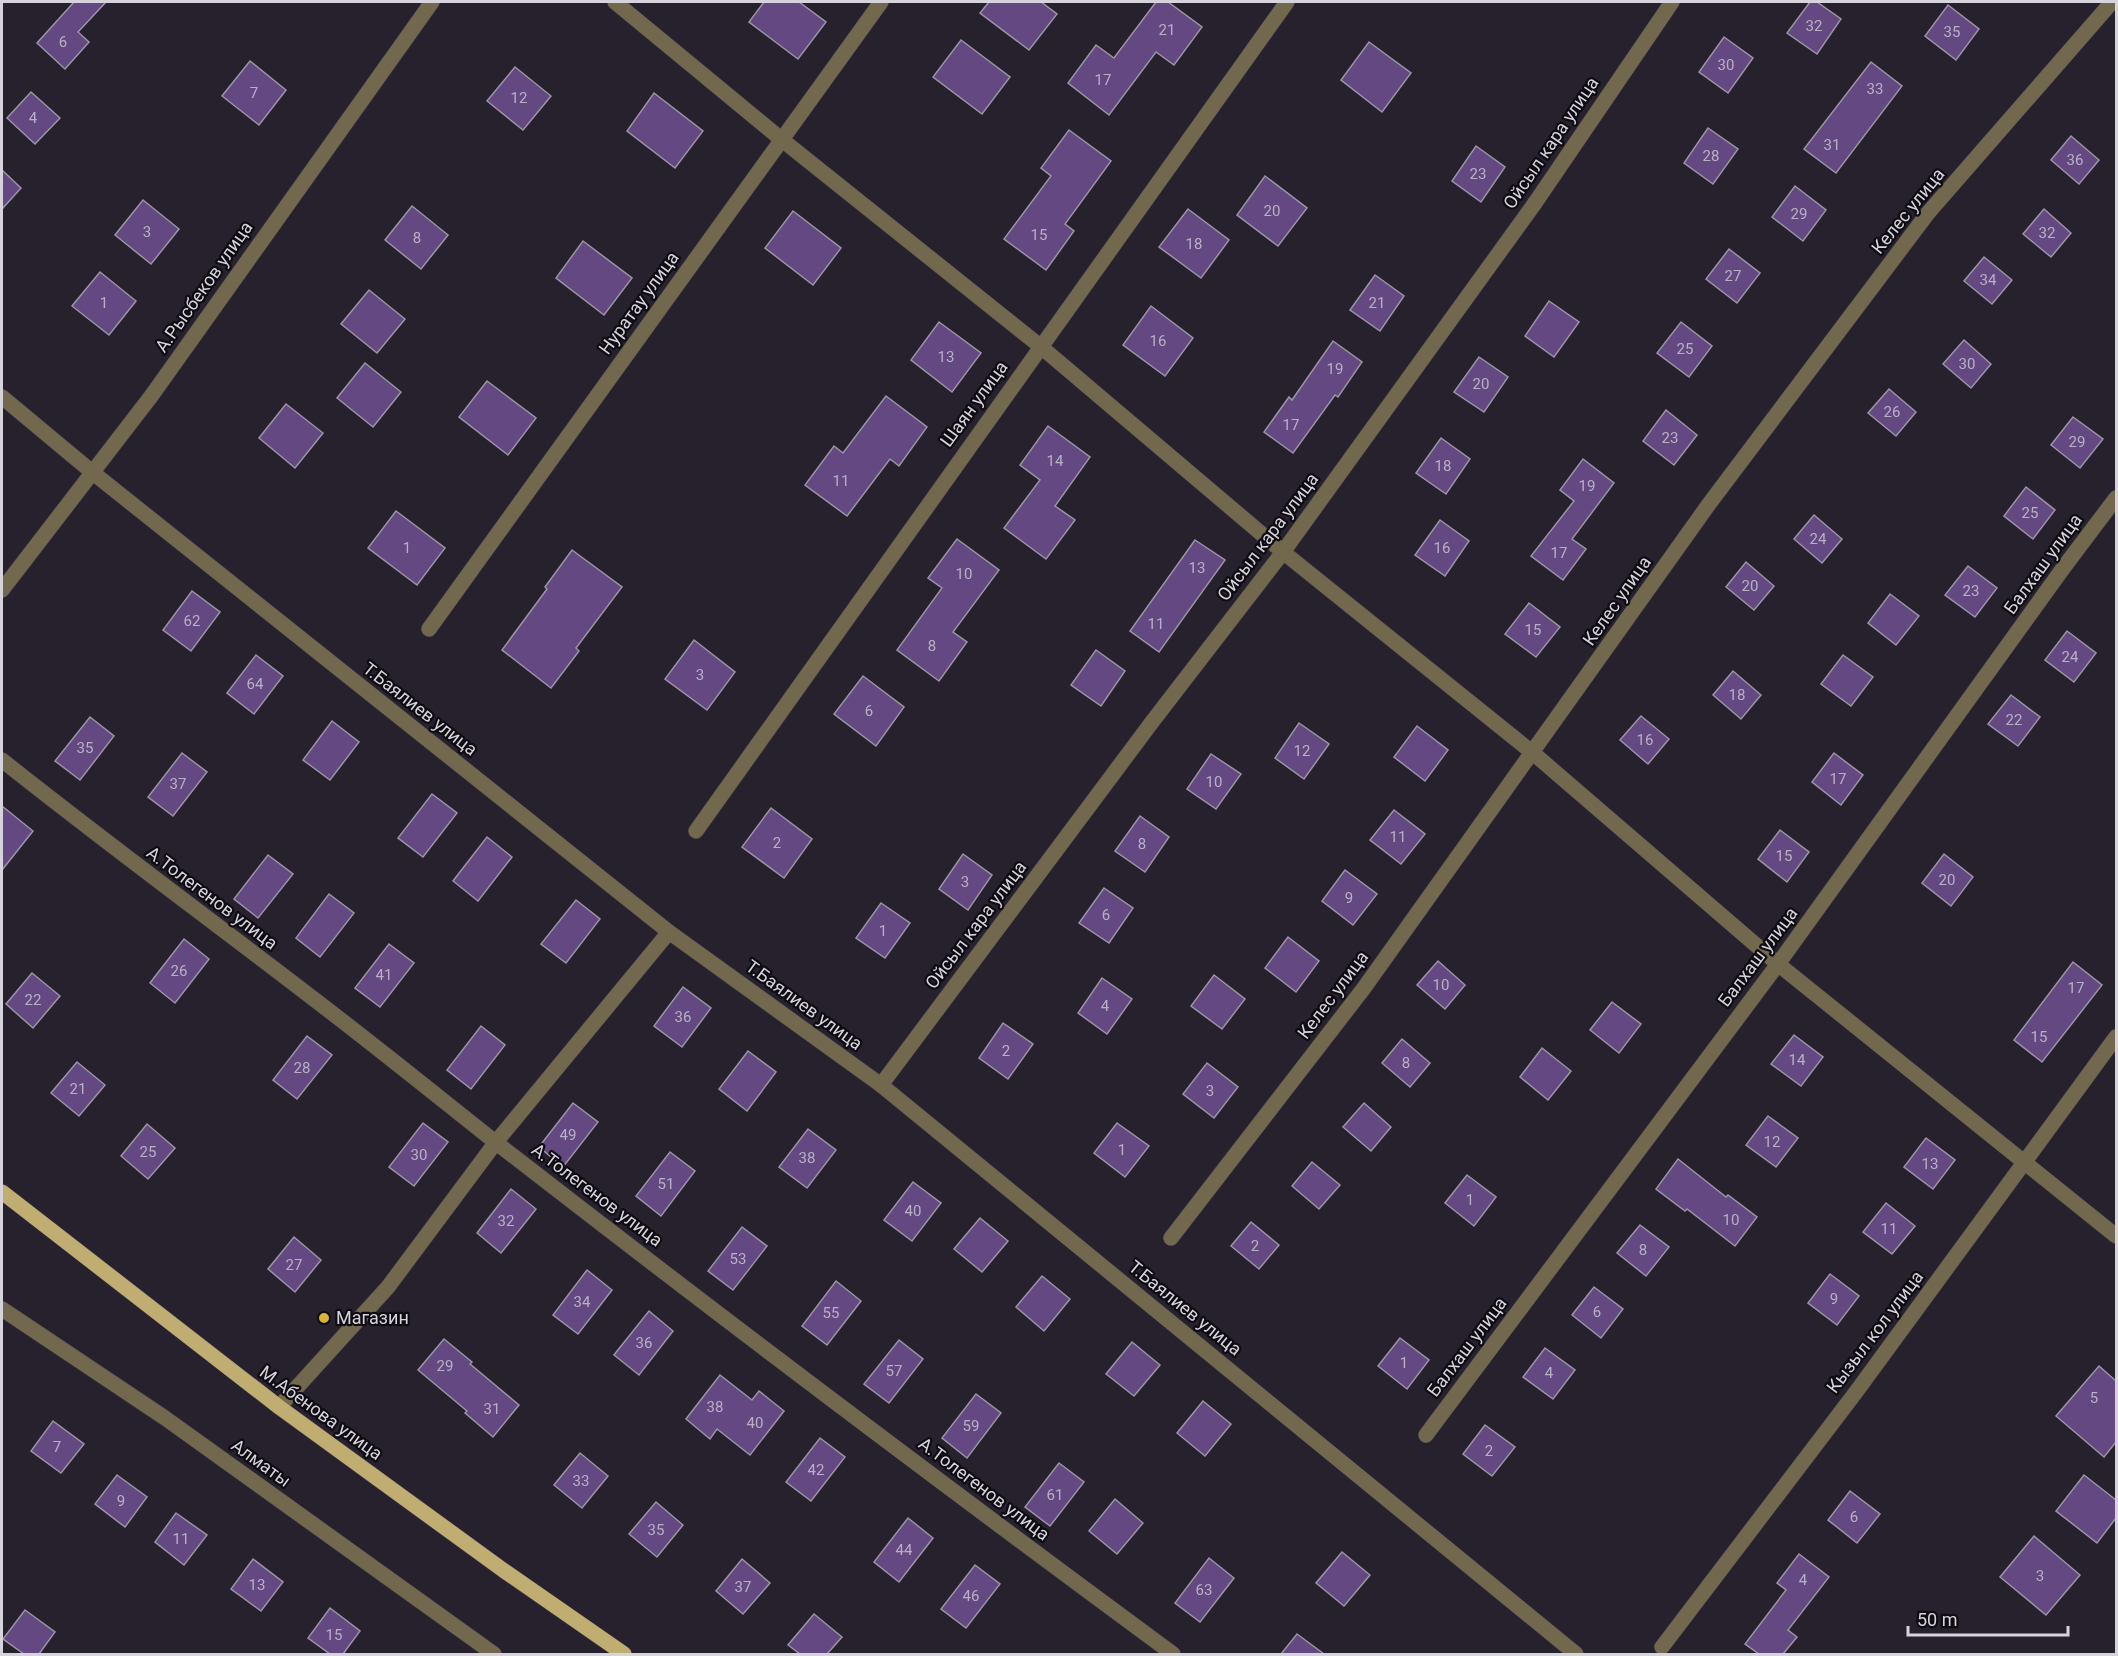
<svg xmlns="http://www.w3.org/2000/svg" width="2118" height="1656" font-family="Roboto,sans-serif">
<rect width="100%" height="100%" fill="#27212e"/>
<g fill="#634882" stroke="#9b94a5" stroke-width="1.5">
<path d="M74,2H106L78,32L89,42L65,69L37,43Z"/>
<path d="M764,2H799L826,22L798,59L749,22Z"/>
<path d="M989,2H1041L1057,14L1029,50L980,13Z"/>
<path d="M1156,2H1168L1202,27L1174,65L1156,52L1109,115L1068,83L1096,45L1114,58Z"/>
<path d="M1810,2H1817L1841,19L1817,54L1787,33Z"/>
<path d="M1948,5L1979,29L1956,60L1925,36Z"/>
<path d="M1724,37L1753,58L1728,93L1699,72Z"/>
<path d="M961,40L1010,77L982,114L933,77Z"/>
<path d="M1369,42L1411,73L1382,112L1341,80Z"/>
<path d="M250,61L286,90L259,125L222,96Z"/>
<path d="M1871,62L1902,86L1836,173L1804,149Z"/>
<path d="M515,67L551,96L523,130L487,101Z"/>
<path d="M31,92L60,118L35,144L7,118Z"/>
<path d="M654,93L703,131L675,168L627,131Z"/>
<path d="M1708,128L1738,149L1713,184L1684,163Z"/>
<path d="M1069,130L1111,161L1065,224L1074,231L1046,270L1004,239L1051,176L1041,168Z"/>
<path d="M2071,136L2099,160L2079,184L2051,160Z"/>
<path d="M1476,146L1505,167L1481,202L1452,181Z"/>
<path d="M2,170L21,188L2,209Z"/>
<path d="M1265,176L1307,208L1278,246L1237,215Z"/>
<path d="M1795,186L1826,210L1803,241L1772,217Z"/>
<path d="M143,200L179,229L151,264L115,235Z"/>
<path d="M412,206L448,235L421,269L385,240Z"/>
<path d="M1188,209L1229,240L1201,278L1159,247Z"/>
<path d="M2044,209L2071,233L2051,257L2023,234Z"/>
<path d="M793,211L841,248L813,285L765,248Z"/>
<path d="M583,241L632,278L604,315L556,278Z"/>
<path d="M1729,249L1760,273L1737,303L1706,279Z"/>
<path d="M1984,257L2012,280L1992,304L1964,281Z"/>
<path d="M100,272L136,301L109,335L72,306Z"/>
<path d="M1375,275L1404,296L1380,331L1350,310Z"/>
<path d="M369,290L405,319L377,353L341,324Z"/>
<path d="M1549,301L1579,322L1554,357L1525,336Z"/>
<path d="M1151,306L1193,338L1165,376L1123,345Z"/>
<path d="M939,322L981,353L952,392L911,360Z"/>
<path d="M1681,322L1712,346L1689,377L1657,353Z"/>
<path d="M1964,340L1991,364L1971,388L1943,364Z"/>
<path d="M1333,341L1362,362L1338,397L1335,395L1293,453L1264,432L1289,397L1292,400Z"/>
<path d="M1479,357L1508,377L1484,412L1454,392Z"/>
<path d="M365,363L401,392L373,427L337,398Z"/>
<path d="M487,381L536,418L508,455L459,417Z"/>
<path d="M1889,389L1916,412L1896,436L1868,413Z"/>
<path d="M886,396L927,427L899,466L890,459L847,516L805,485L834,446L843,453Z"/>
<path d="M286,404L323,433L295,468L259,438Z"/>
<path d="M1666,410L1697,435L1674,465L1643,441Z"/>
<path d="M2073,417L2103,439L2080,468L2051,445Z"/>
<path d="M1048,426L1090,457L1055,506L1075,520L1046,559L1004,528L1040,480L1020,465Z"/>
<path d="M1441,438L1470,459L1446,494L1416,473Z"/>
<path d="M1583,459L1614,483L1572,539L1586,549L1563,580L1531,556L1574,501L1560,490Z"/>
<path d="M2026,487L2055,510L2033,539L2004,516Z"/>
<path d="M396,511L445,548L417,585L368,548Z"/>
<path d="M1814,515L1842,539L1822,563L1794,539Z"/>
<path d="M1440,520L1469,541L1445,576L1415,555Z"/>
<path d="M957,539L999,570L953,632L967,642L939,681L897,650L942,588L928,578Z"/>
<path d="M1195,540L1225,560L1159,652L1130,631Z"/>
<path d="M572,550L622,587L576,648L579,651L551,688L502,650L547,589L545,587Z"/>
<path d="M1746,562L1774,586L1754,610L1726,587Z"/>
<path d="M1968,566L1997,588L1975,617L1945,595Z"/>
<path d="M192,591L220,612L191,651L163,630Z"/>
<path d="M1890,594L1919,616L1896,645L1868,623Z"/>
<path d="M1529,603L1560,627L1536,657L1505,634Z"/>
<path d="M2067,631L2096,653L2074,682L2045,660Z"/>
<path d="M694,640L735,672L707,710L665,679Z"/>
<path d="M1096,650L1125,671L1101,706L1071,685Z"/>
<path d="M256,655L283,676L254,714L227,693Z"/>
<path d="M1843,655L1873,677L1851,706L1821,684Z"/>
<path d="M1733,671L1761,695L1741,719L1713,695Z"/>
<path d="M863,676L904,707L876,746L834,714Z"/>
<path d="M2011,695L2040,717L2018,746L1988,724Z"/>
<path d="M1641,716L1669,739L1648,764L1620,740Z"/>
<path d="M90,717L114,736L80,780L55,761Z"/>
<path d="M332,721L359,742L330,780L303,760Z"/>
<path d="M1299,723L1329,744L1304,779L1275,758Z"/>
<path d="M1417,726L1448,750L1425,781L1394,757Z"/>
<path d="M182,753L207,772L173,816L148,797Z"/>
<path d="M1834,753L1863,775L1841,805L1812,782Z"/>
<path d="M1211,754L1241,774L1216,809L1187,789Z"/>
<path d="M432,794L457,813L423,857L398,838Z"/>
<path d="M2,806L33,831L2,870Z"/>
<path d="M771,808L812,839L784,878L742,847Z"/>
<path d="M1394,810L1425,834L1401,864L1370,840Z"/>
<path d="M1140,816L1169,837L1145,872L1115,851Z"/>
<path d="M1780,830L1809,852L1787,882L1758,859Z"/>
<path d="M487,837L512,857L478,901L453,881Z"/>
<path d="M963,854L992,875L968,910L939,889Z"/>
<path d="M1944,854L1973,877L1951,906L1922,883Z"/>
<path d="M268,855L293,874L258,918L234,899Z"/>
<path d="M1345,870L1377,894L1353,925L1322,901Z"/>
<path d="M1104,888L1133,908L1109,943L1079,923Z"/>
<path d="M329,894L354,913L320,957L296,938Z"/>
<path d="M576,900L600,919L566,963L541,944Z"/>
<path d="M881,903L910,923L885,958L856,938Z"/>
<path d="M1288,937L1319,961L1296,992L1265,968Z"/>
<path d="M184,939L209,959L175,1003L150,983Z"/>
<path d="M389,944L414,963L380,1007L355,988Z"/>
<path d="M1438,961L1465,985L1445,1009L1417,985Z"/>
<path d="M2073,962L2102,985L2042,1062L2014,1040Z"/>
<path d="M32,973L60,996L33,1028L6,1004Z"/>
<path d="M1214,975L1245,999L1222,1029L1191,1006Z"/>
<path d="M1102,978L1132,999L1107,1034L1078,1013Z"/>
<path d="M683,987L711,1008L682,1047L654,1026Z"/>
<path d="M1612,1002L1641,1024L1619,1053L1590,1030Z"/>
<path d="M1003,1023L1033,1044L1008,1079L979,1058Z"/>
<path d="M481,1026L505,1045L471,1089L447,1070Z"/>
<path d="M1794,1035L1823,1057L1801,1086L1771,1064Z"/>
<path d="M307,1036L332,1055L297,1099L273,1080Z"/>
<path d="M1402,1039L1430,1063L1410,1087L1382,1063Z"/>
<path d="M1542,1048L1571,1071L1548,1100L1520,1077Z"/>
<path d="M748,1051L776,1072L747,1111L719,1089Z"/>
<path d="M77,1062L105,1085L79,1116L51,1093Z"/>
<path d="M1207,1063L1238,1087L1214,1118L1183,1094Z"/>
<path d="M573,1103L598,1122L563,1167L539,1147Z"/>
<path d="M1364,1103L1391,1127L1371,1151L1343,1127Z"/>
<path d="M1768,1116L1798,1138L1776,1167L1746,1145Z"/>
<path d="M423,1123L448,1142L414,1186L389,1167Z"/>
<path d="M1117,1123L1149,1146L1125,1177L1094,1153Z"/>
<path d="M147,1124L175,1148L148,1179L121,1156Z"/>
<path d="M808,1129L836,1150L807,1188L779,1167Z"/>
<path d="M1926,1138L1955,1160L1933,1189L1904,1167Z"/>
<path d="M670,1152L695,1171L661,1216L636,1196Z"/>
<path d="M1678,1159L1726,1197L1728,1195L1757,1217L1735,1246L1687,1209L1685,1211L1656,1189Z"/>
<path d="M1312,1162L1340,1185L1319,1209L1292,1186Z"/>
<path d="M1467,1175L1496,1197L1474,1226L1445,1203Z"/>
<path d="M913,1182L941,1203L912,1241L884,1220Z"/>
<path d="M511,1189L536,1209L501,1253L477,1233Z"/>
<path d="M1886,1203L1915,1226L1892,1254L1863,1232Z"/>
<path d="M980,1218L1008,1241L982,1272L954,1249Z"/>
<path d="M1251,1222L1279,1245L1259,1269L1231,1246Z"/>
<path d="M1640,1225L1669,1247L1646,1276L1617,1253Z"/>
<path d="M742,1227L767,1246L733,1290L708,1271Z"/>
<path d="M294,1237L321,1260L295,1292L268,1269Z"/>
<path d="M587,1270L612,1290L578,1334L553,1315Z"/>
<path d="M1830,1274L1859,1296L1837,1325L1808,1303Z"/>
<path d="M1042,1276L1070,1299L1044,1331L1016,1307Z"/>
<path d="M836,1281L861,1301L827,1345L802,1326Z"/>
<path d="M1594,1287L1623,1309L1601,1338L1572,1315Z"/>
<path d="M649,1311L673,1331L639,1375L614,1355Z"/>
<path d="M1400,1338L1429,1360L1407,1389L1378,1366Z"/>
<path d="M444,1339L472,1362L470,1364L519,1405L493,1437L465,1413L467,1411L418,1370Z"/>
<path d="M899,1340L923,1359L889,1403L864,1384Z"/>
<path d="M1132,1342L1160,1365L1134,1396L1106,1374Z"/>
<path d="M1545,1348L1575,1370L1553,1399L1523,1377Z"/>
<path d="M2099,1366L2116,1381V1442L2104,1457L2056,1416Z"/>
<path d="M720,1375L752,1400L759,1391L784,1411L750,1455L717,1429L710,1439L686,1419Z"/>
<path d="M976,1394L1001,1413L967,1458L942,1438Z"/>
<path d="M1203,1401L1231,1424L1205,1456L1177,1433Z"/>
<path d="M53,1421L84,1444L61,1473L31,1451Z"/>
<path d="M1485,1425L1515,1447L1492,1476L1463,1454Z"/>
<path d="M820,1438L845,1457L811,1501L786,1482Z"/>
<path d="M580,1453L608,1476L582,1508L554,1485Z"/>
<path d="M1059,1463L1084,1482L1050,1526L1025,1507Z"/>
<path d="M117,1475L147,1497L125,1527L95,1504Z"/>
<path d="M2084,1475L2116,1500V1518L2097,1543L2056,1511Z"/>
<path d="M1850,1491L1880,1514L1857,1543L1828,1520Z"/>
<path d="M1115,1499L1143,1523L1117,1554L1089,1531Z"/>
<path d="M656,1502L683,1525L657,1557L629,1534Z"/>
<path d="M176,1513L207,1535L184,1565L155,1542Z"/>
<path d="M908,1518L933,1538L899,1582L874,1562Z"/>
<path d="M2034,1536L2080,1575L2046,1615L2000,1577Z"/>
<path d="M1342,1552L1370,1575L1344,1606L1316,1583Z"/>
<path d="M1799,1554L1829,1577L1788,1630L1797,1637L1783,1654H1759L1745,1644L1786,1590L1777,1583Z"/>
<path d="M1209,1558L1234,1578L1200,1622L1175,1603Z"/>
<path d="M253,1559L283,1582L261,1611L231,1589Z"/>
<path d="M742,1559L770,1583L743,1614L716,1591Z"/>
<path d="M975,1565L1000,1584L966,1628L941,1609Z"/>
<path d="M330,1608L360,1631L343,1654H330L308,1638Z"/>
<path d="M25,1610L55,1632L39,1654H24L3,1639Z"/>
<path d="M814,1614L842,1637L827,1654H800L788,1645Z"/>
<path d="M1297,1634L1324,1654H1281Z"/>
</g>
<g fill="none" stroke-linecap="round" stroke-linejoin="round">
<defs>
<g id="minor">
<path d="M615,2L781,139L1040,346L1283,552L1533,753L1778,964L2116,1236"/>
<path d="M2,397L92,472L669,932L881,1085L1576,1654"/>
<path d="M2,590L152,395L432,2"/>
<path d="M429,629L881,2"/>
<path d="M2,760C106,843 214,922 319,1003C378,1048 436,1095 494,1141C718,1315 945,1486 1173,1654"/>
<path d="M696,831L1287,2"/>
<path d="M881,1085L1152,722L1283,552L1535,203L1672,2"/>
<path d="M1171,1238L1364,988L1709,504L1928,213L2112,2"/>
<path d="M2,1309L165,1418L494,1654"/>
<path d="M279,1407L388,1287L496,1142L669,932"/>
<path d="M1426,1435L1778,964L2064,567L2116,498"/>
<path d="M1662,1647L1856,1392L2116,1037"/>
</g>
<path id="major" d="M2,1192L279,1407L503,1570L624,1654"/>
</defs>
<use href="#minor" stroke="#433d4a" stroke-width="16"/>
<use href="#major" stroke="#433d4a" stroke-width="16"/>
<use href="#minor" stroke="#72684d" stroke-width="15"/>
<use href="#major" stroke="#c0ad72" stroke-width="15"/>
</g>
<circle fill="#d9b334" stroke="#0e0c12" stroke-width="2" cx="324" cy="1318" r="6"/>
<g text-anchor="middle" stroke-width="4.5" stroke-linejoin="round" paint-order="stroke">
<g font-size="15" fill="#bab0c6">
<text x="1814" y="31">32</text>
<text x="1167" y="35">21</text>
<text x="1952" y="37">35</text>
<text x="63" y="47">6</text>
<text x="1726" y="70">30</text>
<text x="1103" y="85">17</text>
<text x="1875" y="94">33</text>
<text x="254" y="98">7</text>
<text x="519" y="103">12</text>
<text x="33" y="123">4</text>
<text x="1832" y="150">31</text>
<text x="1711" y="161">28</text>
<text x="2075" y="165">36</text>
<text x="1478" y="179">23</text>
<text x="1272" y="216">20</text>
<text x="1799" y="219">29</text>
<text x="147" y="237">3</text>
<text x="2047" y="238">32</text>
<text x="1039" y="240">15</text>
<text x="417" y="243">8</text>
<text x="1194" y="249">18</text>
<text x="1733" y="281">27</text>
<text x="1988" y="285">34</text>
<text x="104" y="308">1</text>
<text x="1377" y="308">21</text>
<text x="1158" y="346">16</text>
<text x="1685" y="354">25</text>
<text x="946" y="362">13</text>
<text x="1967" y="369">30</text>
<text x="1335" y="374">19</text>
<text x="1481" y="389">20</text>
<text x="1892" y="417">26</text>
<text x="1291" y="430">17</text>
<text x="1670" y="443">23</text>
<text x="2077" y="447">29</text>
<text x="1055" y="466">14</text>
<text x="1443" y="471">18</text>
<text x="841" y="486">11</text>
<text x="1587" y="491">19</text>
<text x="2030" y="518">25</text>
<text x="1818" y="544">24</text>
<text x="407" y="553">1</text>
<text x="1442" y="553">16</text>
<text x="1559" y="558">17</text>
<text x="1197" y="573">13</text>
<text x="964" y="579">10</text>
<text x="1750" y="591">20</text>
<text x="1971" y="596">23</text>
<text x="192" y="626">62</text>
<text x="1156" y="629">11</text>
<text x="1533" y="635">15</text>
<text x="932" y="651">8</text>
<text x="2070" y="662">24</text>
<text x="700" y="680">3</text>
<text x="255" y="689">64</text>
<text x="1737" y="700">18</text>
<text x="869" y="716">6</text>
<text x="2014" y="725">22</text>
<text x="1645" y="745">16</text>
<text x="85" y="753">35</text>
<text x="1302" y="756">12</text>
<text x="1838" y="784">17</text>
<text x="1214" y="787">10</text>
<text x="178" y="789">37</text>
<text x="1398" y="842">11</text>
<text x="777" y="848">2</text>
<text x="1142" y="849">8</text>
<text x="1784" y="861">15</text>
<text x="1947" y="885">20</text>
<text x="965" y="887">3</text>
<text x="1349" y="903">9</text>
<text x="1106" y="920">6</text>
<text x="883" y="936">1</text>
<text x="179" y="976">26</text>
<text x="384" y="980">41</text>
<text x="1441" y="990">10</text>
<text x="2076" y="993">17</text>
<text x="33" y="1005">22</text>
<text x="1105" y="1011">4</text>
<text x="683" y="1022">36</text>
<text x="2039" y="1042">15</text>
<text x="1006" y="1056">2</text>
<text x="1797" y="1065">14</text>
<text x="1406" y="1068">8</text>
<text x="302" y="1073">28</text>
<text x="78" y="1094">21</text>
<text x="1210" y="1096">3</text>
<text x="568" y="1140">49</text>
<text x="1772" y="1147">12</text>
<text x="1122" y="1155">1</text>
<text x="148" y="1157">25</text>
<text x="419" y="1160">30</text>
<text x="807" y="1163">38</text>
<text x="1930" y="1169">13</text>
<text x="666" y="1189">51</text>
<text x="1470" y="1205">1</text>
<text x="913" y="1216">40</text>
<text x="1731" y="1225">10</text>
<text x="506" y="1226">32</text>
<text x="1889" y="1234">11</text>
<text x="1255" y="1251">2</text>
<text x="1643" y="1255">8</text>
<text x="738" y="1264">53</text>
<text x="294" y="1270">27</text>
<text x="1834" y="1304">9</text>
<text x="582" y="1307">34</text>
<text x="1597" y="1317">6</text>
<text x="831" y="1318">55</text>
<text x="644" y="1348">36</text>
<text x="1404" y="1368">1</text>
<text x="445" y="1371">29</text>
<text x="894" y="1376">57</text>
<text x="1549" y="1378">4</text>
<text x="2094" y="1403">5</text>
<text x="715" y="1412">38</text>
<text x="492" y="1414">31</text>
<text x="755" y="1428">40</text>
<text x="971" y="1431">59</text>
<text x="57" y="1452">7</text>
<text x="1489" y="1456">2</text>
<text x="816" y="1475">42</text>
<text x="581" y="1486">33</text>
<text x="1055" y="1500">61</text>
<text x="121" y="1506">9</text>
<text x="1854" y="1522">6</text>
<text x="656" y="1535">35</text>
<text x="181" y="1544">11</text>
<text x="904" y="1555">44</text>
<text x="2040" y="1581">3</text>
<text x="1803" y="1585">4</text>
<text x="257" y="1590">13</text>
<text x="743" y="1592">37</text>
<text x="1204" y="1595">63</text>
<text x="971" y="1601">46</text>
<text x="334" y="1640">15</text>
</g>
<g font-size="18" fill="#d7d3dc" stroke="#0e0c12">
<text transform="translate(1551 143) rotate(-56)" y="6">Ойсыл кара улица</text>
<text transform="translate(1908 211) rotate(-51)" y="6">Келес улица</text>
<text transform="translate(204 287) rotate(-55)" y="6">А.Рысбеков улица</text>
<text transform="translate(639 303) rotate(-54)" y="6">Нуратау улица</text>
<text transform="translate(974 404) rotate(-54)" y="6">Шаян улица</text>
<text transform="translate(1268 537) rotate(-53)" y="6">Ойсыл кара улица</text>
<text transform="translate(2043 564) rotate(-54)" y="6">Балхаш улица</text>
<text transform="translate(1617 601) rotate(-55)" y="6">Келес улица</text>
<text transform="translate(420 709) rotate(38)" y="6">Т.Баялиев улица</text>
<text transform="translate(212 898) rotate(37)" y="6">А.Толегенов улица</text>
<text transform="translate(976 925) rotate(-53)" y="6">Ойсыл кара улица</text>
<text transform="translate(1758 957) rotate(-53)" y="6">Балхаш улица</text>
<text transform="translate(1333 995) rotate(-53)" y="6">Келес улица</text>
<text transform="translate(804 1005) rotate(36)" y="6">Т.Баялиев улица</text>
<text transform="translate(597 1195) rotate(37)" y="6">А.Толегенов улица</text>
<text transform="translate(1185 1308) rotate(39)" y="6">Т.Баялиев улица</text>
<text transform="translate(1875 1332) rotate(-53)" y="6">Кызыл кол улица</text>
<text transform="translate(1467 1347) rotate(-53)" y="6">Балхаш улица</text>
<text transform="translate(321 1413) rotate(36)" y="6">М.Абенова улица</text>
<text transform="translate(261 1463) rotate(36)" y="6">Алматы</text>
<text transform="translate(984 1489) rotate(37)" y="6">А.Толегенов улица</text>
</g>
<g font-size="18" fill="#d7d3dc" stroke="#0e0c12" text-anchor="start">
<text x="336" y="1324">Магазин</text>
</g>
</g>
<rect width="2118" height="1656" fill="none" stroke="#d7d3dc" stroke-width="6"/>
<path d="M1908 1626v9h160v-9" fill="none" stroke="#d7d3dc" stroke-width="3"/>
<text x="1917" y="1626" font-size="18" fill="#d7d3dc" stroke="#0e0c12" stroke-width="4.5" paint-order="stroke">50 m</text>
</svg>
